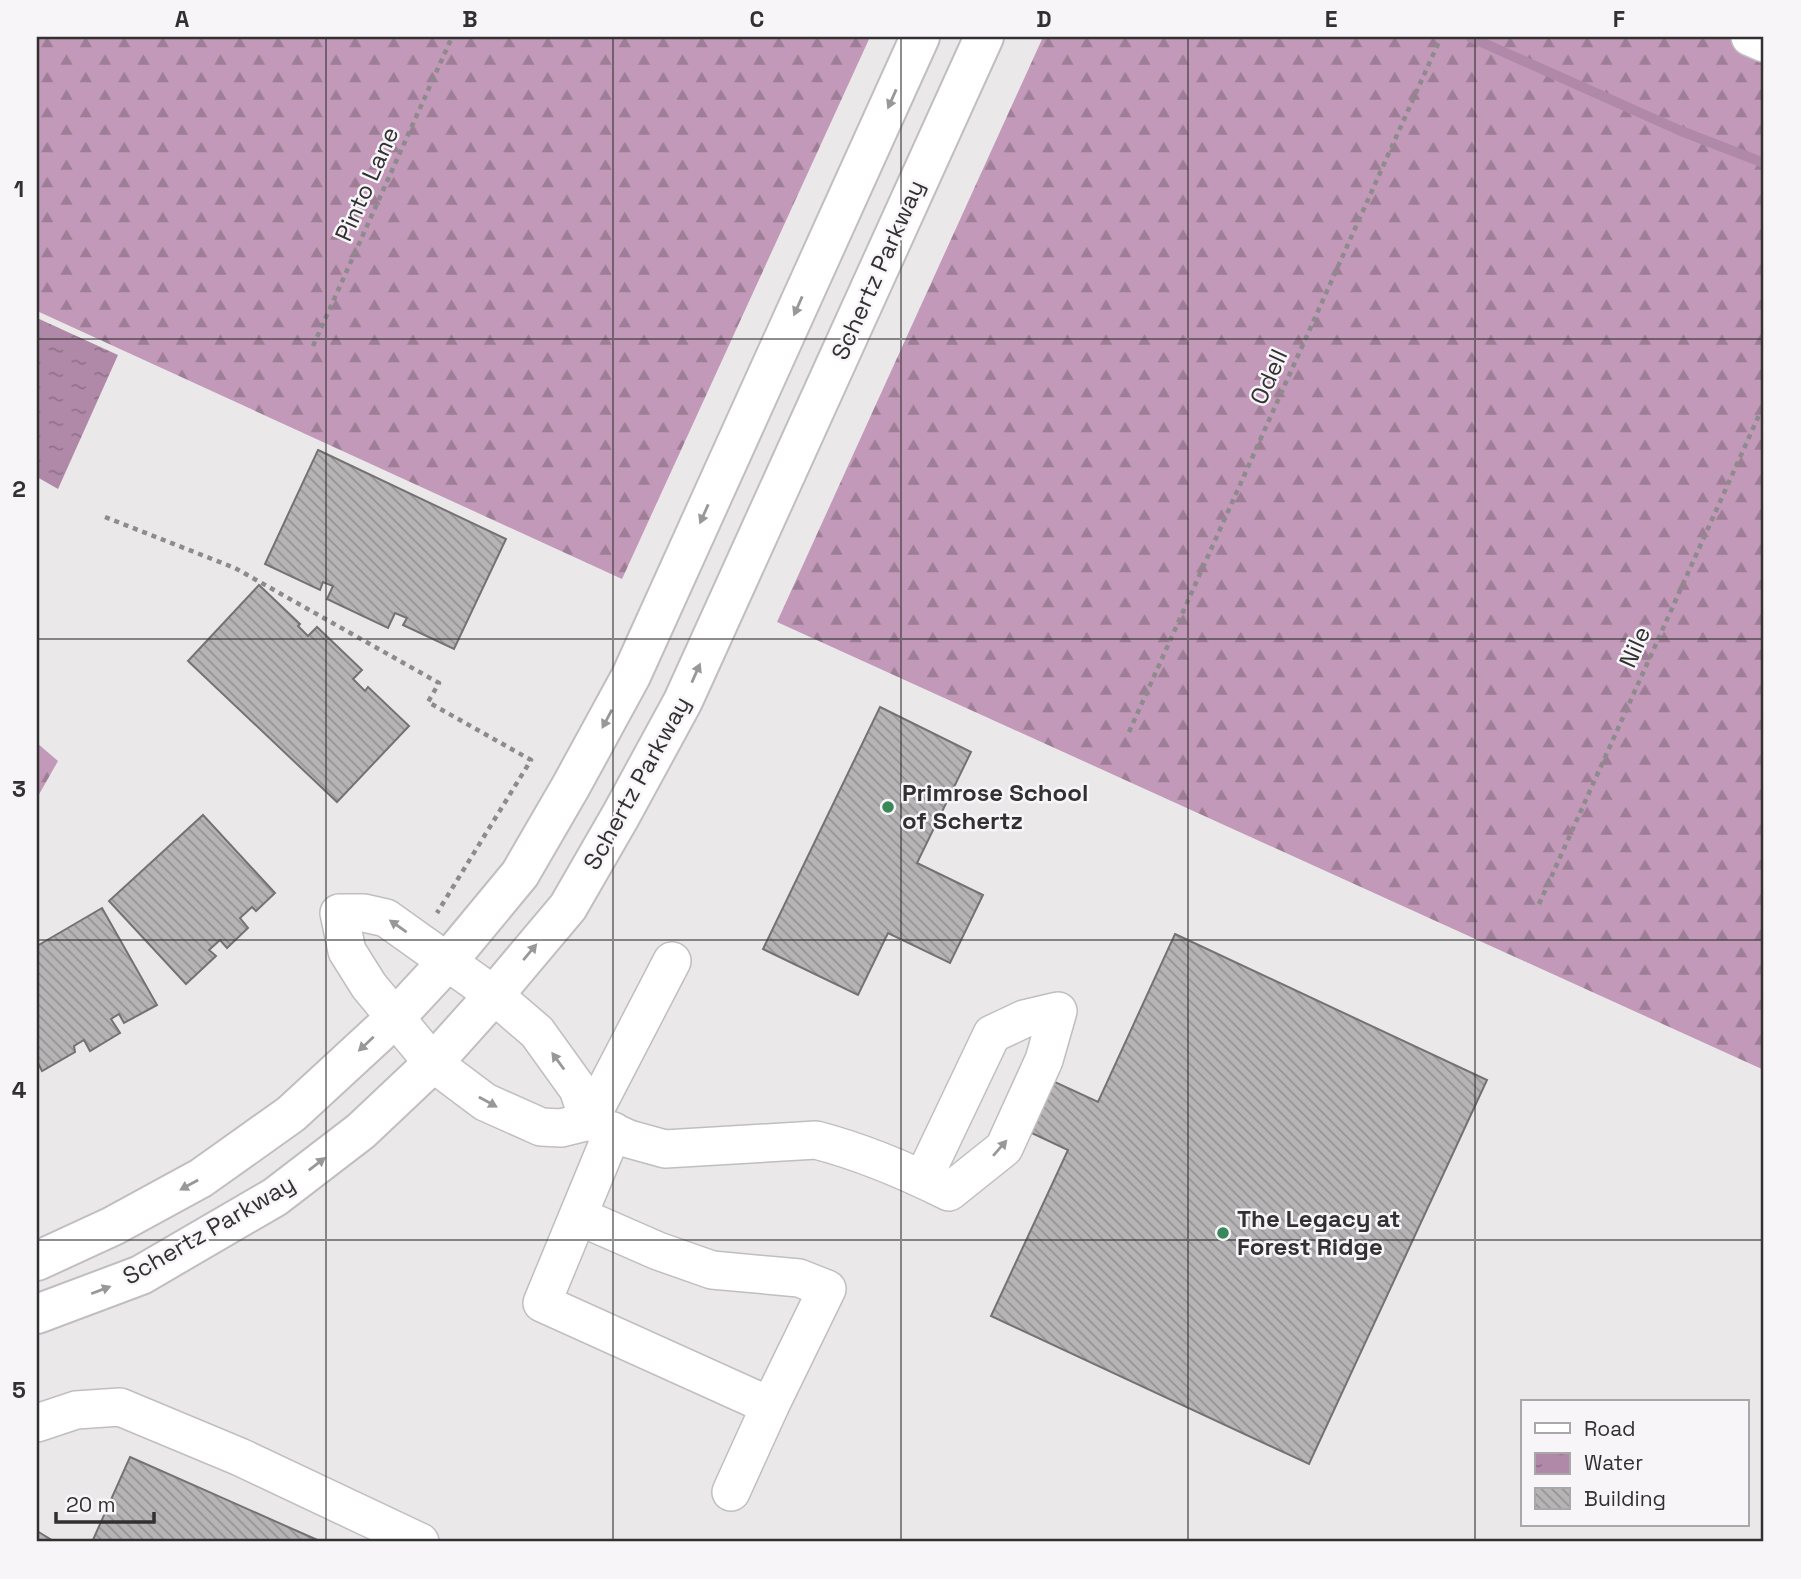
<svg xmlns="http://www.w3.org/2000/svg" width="1801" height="1579" font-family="'Space Grotesk',sans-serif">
<defs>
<pattern id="forest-firs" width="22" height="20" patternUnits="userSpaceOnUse" patternTransform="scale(1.75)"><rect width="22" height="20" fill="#c299b8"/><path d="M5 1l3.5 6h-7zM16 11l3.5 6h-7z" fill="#9e7d96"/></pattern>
<pattern id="water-ripples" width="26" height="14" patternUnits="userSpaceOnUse" patternTransform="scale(1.75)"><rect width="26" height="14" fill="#b189a8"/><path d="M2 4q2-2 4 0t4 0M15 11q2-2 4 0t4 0" fill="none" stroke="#917189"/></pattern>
<pattern id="building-back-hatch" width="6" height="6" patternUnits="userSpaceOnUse" patternTransform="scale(1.75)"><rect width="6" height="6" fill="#b7b4b6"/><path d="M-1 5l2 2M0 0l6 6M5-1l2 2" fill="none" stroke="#959395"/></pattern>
</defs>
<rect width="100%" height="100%" fill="#ebe8ea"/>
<g fill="url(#forest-firs)">
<path d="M37,37H870L622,579L37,311Z"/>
<path d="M1043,37H1764V1070L777,622Z"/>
<path d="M37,743L58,761L37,798Z"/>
</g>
<path fill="url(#water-ripples)" d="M37,318L118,355L58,489L37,477Z"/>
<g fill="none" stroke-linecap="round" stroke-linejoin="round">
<path stroke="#b189a8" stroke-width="10" d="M1470,37L1681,131L1764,163"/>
</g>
<g fill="url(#building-back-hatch)" stroke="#757274" stroke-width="2">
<path d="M318,450L506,539L454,649L403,625L407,618L395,613L388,628L327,599L333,586L323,582L320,590L265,564Z"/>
<path d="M259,585L300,624L298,626L308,636L317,627L362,670L353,679L365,691L368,687L409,726L337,802L188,661Z"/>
<path d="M880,707L971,752L917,863L983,895L950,963L888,933L858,995L763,949Z"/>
<path d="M203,815L275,893L256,911L252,907L240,918L248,928L227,948L220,940L209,950L216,956L186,984L109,901Z"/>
<path d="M102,908L157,1005L124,1023L119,1014L111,1019L120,1033L90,1051L84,1040L74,1046L75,1052L42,1071L37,1061V946Z"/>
<path d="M1175,934L1487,1080L1309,1464L991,1316L1068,1150L1019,1127L1042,1076L1098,1102Z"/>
<path d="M130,1457L322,1542H92Z"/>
<path d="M37,1531L55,1542H37Z"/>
</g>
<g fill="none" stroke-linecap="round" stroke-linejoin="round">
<defs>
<g id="minor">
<path d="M1750,37L1764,43"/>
<path d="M589,1121L578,1089L537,1032L494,995L386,918L364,913H339L347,951L369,986L433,1063L485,1102L541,1127L561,1128L589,1121L629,1139L665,1149L816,1140C862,1152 907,1171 949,1192L1004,1148L1044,1060L1058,1011L1024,1019L992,1034L923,1179"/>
<path d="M589,1121L672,961"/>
<path d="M578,1216L658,1251L712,1270L799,1278L827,1289L770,1406L542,1303L613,1131"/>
<path d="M37,1423L76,1410L120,1407L240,1457L420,1542"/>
<path d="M731,1492L770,1406"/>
</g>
<g id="major">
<path d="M37,1261L113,1226L201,1178L291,1114L395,1018L448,961L520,874L571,786L631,676L920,37"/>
<path d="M37,1314L141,1275L275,1197L361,1131L433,1063L494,995L568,907L621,815L683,701L984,37"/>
</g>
</defs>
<use href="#minor" stroke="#c0bec0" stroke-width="40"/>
<use href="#major" stroke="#c0bec0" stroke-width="42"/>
<g stroke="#8d8b8c" stroke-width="4.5" stroke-dasharray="5 5" stroke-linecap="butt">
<path d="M313,346L452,37"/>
<path d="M105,517L235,568L439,683L428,702L531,760L437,913"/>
<path d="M1129,732L1441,37"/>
<path d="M1539,904L1764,404"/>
</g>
<use href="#minor" stroke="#fff" stroke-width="37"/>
<use href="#major" stroke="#fff" stroke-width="38"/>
</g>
<defs><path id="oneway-solid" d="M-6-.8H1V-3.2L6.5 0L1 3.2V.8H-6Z" transform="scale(1.75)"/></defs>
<g fill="#989898">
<use href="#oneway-solid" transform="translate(892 99) rotate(114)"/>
<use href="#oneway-solid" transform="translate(798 306) rotate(114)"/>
<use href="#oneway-solid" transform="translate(704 514) rotate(114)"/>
<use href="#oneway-solid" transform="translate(696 673) rotate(-66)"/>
<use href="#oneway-solid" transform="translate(607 719) rotate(118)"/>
<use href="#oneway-solid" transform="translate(398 926) rotate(-145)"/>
<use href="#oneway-solid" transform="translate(530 952) rotate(-50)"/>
<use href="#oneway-solid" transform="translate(366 1044) rotate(137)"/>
<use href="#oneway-solid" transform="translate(558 1061) rotate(-126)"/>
<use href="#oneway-solid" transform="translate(488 1102) rotate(29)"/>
<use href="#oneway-solid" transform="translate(1000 1148) rotate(-49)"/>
<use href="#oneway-solid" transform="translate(317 1164) rotate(-38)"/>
<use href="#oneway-solid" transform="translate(189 1185) rotate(151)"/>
<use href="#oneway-solid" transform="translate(101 1290) rotate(-21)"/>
</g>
<path fill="none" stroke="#323132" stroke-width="2" stroke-opacity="0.55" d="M326,37V1542M613,37V1542M901,37V1542M1188,37V1542M1475,37V1542M37,339H1764M37,639H1764M37,940H1764M37,1240H1764"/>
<g fill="#388859" stroke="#f8f5f8" stroke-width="2.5">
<circle cx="888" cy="807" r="7"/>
<circle cx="1223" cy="1233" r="7"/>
</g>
<g text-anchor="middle" stroke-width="5" stroke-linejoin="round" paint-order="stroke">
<g font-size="24" fill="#323132" stroke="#f8f5f8">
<text transform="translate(367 184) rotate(-66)" y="8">Pinto Lane</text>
<text transform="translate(878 270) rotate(-66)" y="8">Schertz Parkway</text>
<text transform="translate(1269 377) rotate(-66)" y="8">Odell</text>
<text transform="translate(1635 647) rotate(-66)" y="8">Nile</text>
<text transform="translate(637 783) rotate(-61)" y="8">Schertz Parkway</text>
<text transform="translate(209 1230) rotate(-30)" y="8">Schertz Parkway</text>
</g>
<g font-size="24" font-weight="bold" fill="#323132" stroke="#f8f5f8" text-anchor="start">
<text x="902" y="801">Primrose School<tspan x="902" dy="28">of Schertz</tspan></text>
<text x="1237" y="1227">The Legacy at<tspan x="1237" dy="28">Forest Ridge</tspan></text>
</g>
</g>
<rect width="1801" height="1579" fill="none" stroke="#f8f5f8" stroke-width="77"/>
<rect x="1521" y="1400" width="228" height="126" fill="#f8f5f8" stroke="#a9a7a9" stroke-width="2"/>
<rect x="1535" y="1423" width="35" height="10" fill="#ffffff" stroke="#a9a7a9" stroke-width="2"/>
<text x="1584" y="1436" font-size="21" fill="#323132">Road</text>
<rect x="1535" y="1453" width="35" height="21" fill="url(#water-ripples)" stroke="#a9a7a9" stroke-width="2"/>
<text x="1584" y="1470" font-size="21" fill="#323132">Water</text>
<rect x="1535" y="1488" width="35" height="21" fill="url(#building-back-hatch)" stroke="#a9a7a9" stroke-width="2"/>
<text x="1584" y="1506" font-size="21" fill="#323132">Building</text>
<path d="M56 1512v10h98v-10" fill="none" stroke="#323132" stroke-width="3.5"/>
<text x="66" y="1512" font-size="21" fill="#323132" stroke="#f8f5f8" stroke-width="5" paint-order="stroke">20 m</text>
<rect x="38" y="38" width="1724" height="1502" fill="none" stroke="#323132" stroke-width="2.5"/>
<g font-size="23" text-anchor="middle" font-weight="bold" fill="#323132">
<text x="182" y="27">A</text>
<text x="470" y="27">B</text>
<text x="757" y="27">C</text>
<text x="1044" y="27">D</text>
<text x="1331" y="27">E</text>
<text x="1619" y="27">F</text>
<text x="19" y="197">1</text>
<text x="19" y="497">2</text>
<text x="19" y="797">3</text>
<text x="19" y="1098">4</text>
<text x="19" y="1398">5</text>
</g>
</svg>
